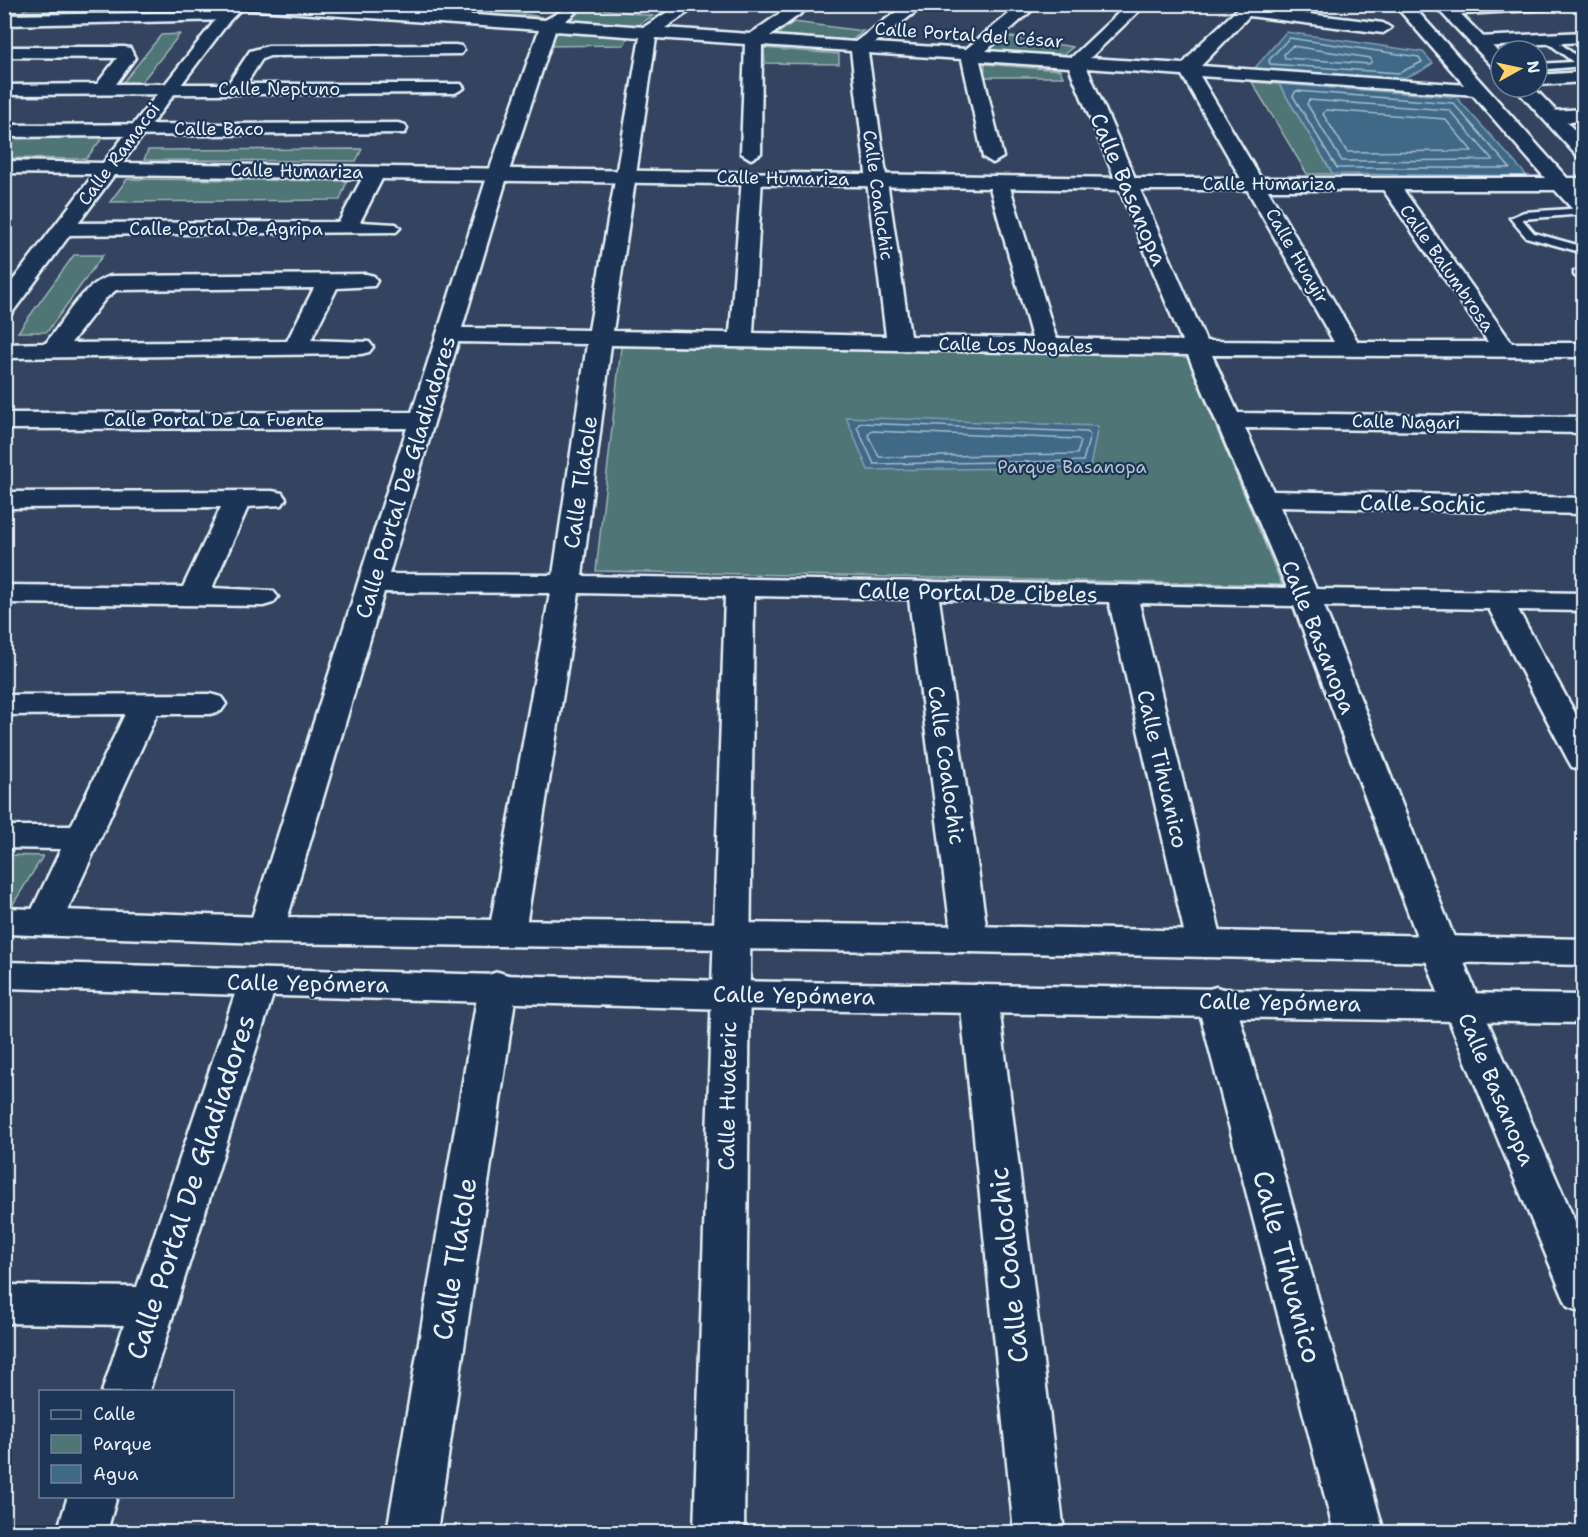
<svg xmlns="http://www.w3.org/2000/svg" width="1588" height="1537" font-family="'Shantell Sans',sans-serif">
<rect width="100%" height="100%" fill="#344460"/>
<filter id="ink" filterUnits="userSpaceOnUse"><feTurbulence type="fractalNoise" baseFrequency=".0167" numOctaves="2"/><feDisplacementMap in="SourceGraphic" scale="12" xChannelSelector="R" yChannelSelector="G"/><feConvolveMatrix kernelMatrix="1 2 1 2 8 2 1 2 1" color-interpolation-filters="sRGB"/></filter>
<g filter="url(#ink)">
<g fill="#507576" stroke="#9cb3b7" stroke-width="1.5">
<path d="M33,4H173L212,7L203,13L17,15Z"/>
<path d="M339,5H463L542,17L532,18Z"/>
<path d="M588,7L653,16L638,25L565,20Z"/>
<path d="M794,22L863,31L852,40L776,35Z"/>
<path d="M557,33L628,37L624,45L547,46Z"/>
<path d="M180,34L140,84H122L161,35Z"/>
<path d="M1005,36L1073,47L1063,55L989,50Z"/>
<path d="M764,48L839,54V64L765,63Z"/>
<path d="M985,64L1060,70L1063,77H984Z"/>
<path d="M1252,82L1279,84L1333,174H1307Z"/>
<path d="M5,136H104L86,159L5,158Z"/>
<path d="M362,149L356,161L144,160L148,150Z"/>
<path d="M127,179L347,181L340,200L110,202Z"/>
<path d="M74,255H103L47,332H18Z"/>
<path d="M621,347L1186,355L1282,585L596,571Z"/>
<path d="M5,855L43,856L12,906H5Z"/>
</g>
<g fill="#406988" stroke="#839fb5" stroke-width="1.5">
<path d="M1286,32L1423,52L1433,63L1421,71L1400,79L1253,70Z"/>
<path d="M1279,84L1456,97L1527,176L1333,174Z"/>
<path d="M846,417L1098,426L1090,467L868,470Z"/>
</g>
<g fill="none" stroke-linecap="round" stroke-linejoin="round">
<g stroke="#a5bbcb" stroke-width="1.5">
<path d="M1289,38L1419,57L1422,62L1399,73L1270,64L1269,60Z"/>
<path d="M1292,46L1370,58L1372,61L1369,64L1285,58L1284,54Z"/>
<path d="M1296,91L1453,103L1510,168H1337L1293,96Z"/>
<path d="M1309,100L1449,110L1493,160L1342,161L1307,104Z"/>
<path d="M1326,110L1445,119L1472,151L1347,152L1323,114Z"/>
<path d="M860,423L1087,432L1090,435L1083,461L874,464L857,427Z"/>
<path d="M871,431L1078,439L1081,442L1077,454L879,457L868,435Z"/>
</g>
<defs>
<g id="lane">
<path d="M1546,37H1552L1584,62V66L1537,70V64L1573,62L1546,41Z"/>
<path d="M1584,208V214L1522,219L1534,233L1584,247V253L1526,237L1510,218L1524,212Z"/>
<path d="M1574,271L1584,273V283L1574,275Z"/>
</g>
<g id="street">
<path d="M236,4H321L545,20L567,8L575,13L565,21L644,27L680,4H700L665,28L750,34L794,4H814L770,36L855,42L907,4H926L875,43L966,49L1021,4H1039L986,51L1072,57L1128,4H1146L1090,58L1183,64L1198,46L1243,4H1261L1259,8L1383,23L1391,28L1383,33L1249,16L1201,66L1482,86L1485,90L1476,95L1200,76L1358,342H1488L1380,185L1383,181H1397L1512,343H1584V357L1212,355L1238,413L1584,417V433L1245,428L1273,491L1584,498V514L1280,507L1316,589L1584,593V611L1518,610L1584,729V770L1572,767L1568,760L1489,609L1324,606L1481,1006L1584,1242V1313L1568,1307L1562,1294L1443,1006L1294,606L1139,603L1223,944L1218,953L1205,957L1192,953L1187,944L1109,602L939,599L988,939L983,948L970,952L957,948L952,939L909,599L754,596L744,1532H694L725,596L579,593L525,932L520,941L507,945L494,941L489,932L550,593L384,592L284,930L279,939L266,943L253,939L248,930L407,428L4,429V413L412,412L488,174L539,30L244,9ZM555,31L640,37L589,330L462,328L508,174ZM656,38L745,44L741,153L751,159L761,153L762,45L851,51L886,336L753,333L762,178L759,174H745L742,178L730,333L613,331ZM868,53L962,59L983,157L993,163L1003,157L980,61L1069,67L1182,341L1056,338L1008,181L1005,177H991L988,181L1032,338L910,336ZM1087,68L1182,75L1334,342L1206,341ZM458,342L587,344L553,575L389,574ZM611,345L1188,355L1287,588L582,576Z"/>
<path d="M1457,4H1557L1549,9L1446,15L1438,10L1440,7Z"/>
<path d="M224,12L230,14L232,17L230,20L4,25V15Z"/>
<path d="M1584,32V42L1478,47L1470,42L1478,37Z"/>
<path d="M455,45L461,46L464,50L461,54L270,56L262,59L246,84H461L464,88L455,93L4,95V85L97,84L117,58L4,57V47H124L130,48L135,58L116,84H228L250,51L268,46Z"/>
<path d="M1584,72V82L1537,85V75Z"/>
<path d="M1584,109V121L1552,123L1543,117L1552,111Z"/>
<path d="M398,123L405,125L407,129L405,133L4,137V125Z"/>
<path d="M375,167L382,169L385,173L360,222L396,224L400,228L396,232L63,235L56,233L52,229L56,225L63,223L339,222L365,173L368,169Z"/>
<path d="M366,274L374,276L377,281L374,286L337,288L311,340L369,342L373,347L369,352L361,354L4,358V344L46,343C63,322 83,283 111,276ZM314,288L287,341L71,343L105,299L116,290Z"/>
<path d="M272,491L282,493L286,499L282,505L248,507L212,588L273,591L278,597L273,603L263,606L4,603V585L183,587L221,507L4,508V492Z"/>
<path d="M210,694L221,697L226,704L221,711L210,714H157L62,922L57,931L44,935L31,931L26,922L61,849L4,848V826H71L125,714L4,715V695Z"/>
<path d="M258,968L271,972L277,982L149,1392H102L124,1325L4,1323V1285L137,1287L239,982L245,972Z"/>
<path d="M498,972L511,976L517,986L437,1532H387L479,986L485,976Z"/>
<path d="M979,984L992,988L998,998L1064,1532H1014L960,998L966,988Z"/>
<path d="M1216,987L1229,991L1235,1001L1384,1532H1334L1197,1001L1203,991Z"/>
<path d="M68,1496H117L107,1532H57Z"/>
</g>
<g id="secondary">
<path d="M228,4H246L230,20L122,163L1126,178H1545L1394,4H1411L1567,178H1584V190H1577L1584,197V216L1577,214L1555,190H1126L114,175L12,313L4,315V292L94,174L4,173V161L103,163Z"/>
<path d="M1433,4H1451L1501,55V70L1495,69Z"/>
<path d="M1514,87H1533L1584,140V158L1577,156Z"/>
<path d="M4,908L266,917L970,926L1584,939V965L970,952L266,943L4,934Z"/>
<path d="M4,962L729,981L1584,995V1023L729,1009L4,988Z"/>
</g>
</defs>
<use href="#lane" stroke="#e8f1f8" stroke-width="5"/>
<use href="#street" stroke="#e8f1f8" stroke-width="5"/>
<use href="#secondary" stroke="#e8f1f8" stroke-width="5"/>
<use href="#lane" fill="#1d3557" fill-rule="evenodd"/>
<use href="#street" fill="#1d3557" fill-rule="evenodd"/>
<use href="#secondary" fill="#1d3557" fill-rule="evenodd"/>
</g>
</g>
<g text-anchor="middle" stroke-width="4.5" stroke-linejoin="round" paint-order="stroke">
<g font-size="18" fill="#e8f1f8" stroke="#1d3557">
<text transform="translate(969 35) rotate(4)" y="6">Calle Portal del César</text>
<text x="279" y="95">Calle Neptuno</text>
<text x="219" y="135">Calle Baco</text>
<text transform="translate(119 154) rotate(-53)" y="6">Calle Ramacoi</text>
<text transform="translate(297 171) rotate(1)" y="6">Calle Humariza</text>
<text transform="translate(783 178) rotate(1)" y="6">Calle Humariza</text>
<text x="1269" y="190">Calle Humariza</text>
<text transform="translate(878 195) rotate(82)" y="6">Calle Coalochic</text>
<text x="226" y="235">Calle Portal De Agripa</text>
<text transform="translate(1297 256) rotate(60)" y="6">Calle Huayir</text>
<text transform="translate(1447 268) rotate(55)" y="6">Calle Balumbrosa</text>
<text transform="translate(1016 345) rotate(1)" y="6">Calle Los Nogales</text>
<text x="214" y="426">Calle Portal De La Fuente</text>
<text transform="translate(1406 422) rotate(1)" y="6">Calle Nagari</text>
</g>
<g font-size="18" fill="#b3c6ca" stroke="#1d3557">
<text x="1072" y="473">Parque Basanopa</text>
</g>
<g font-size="22" fill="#e8f1f8" stroke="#1d3557">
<text transform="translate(1129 189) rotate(67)" y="8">Calle Basanopa</text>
<text transform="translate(405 477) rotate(-73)" y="8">Calle Portal De Gladiadores</text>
<text transform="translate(580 482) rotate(-82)" y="8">Calle Tlatole</text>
<text transform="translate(1423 503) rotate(1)" y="8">Calle Sochic</text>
<text transform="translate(978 592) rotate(1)" y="8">Calle Portal De Cibeles</text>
<text transform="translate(1319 637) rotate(68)" y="8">Calle Basanopa</text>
<text transform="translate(947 765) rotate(82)" y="8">Calle Coalochic</text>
<text transform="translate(1163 769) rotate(77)" y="8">Calle Tihuanico</text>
<text transform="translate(308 983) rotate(1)" y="8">Calle Yepómera</text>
<text transform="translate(794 995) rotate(1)" y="8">Calle Yepómera</text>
<text transform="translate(1280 1002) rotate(1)" y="8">Calle Yepómera</text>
<text transform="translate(1497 1089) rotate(67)" y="8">Calle Basanopa</text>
<text transform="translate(727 1096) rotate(-89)" y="8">Calle Huateric</text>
</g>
<g font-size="27" fill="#e8f1f8" stroke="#1d3557">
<text transform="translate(191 1187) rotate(-72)" y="9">Calle Portal De Gladiadores</text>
<text transform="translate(455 1259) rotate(-81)" y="9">Calle Tlatole</text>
<text transform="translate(1009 1265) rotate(-96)" y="9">Calle Coalochic</text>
<text transform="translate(1287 1267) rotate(75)" y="9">Calle Tihuanico</text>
</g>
</g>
<rect width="1588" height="1537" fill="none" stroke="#1d3557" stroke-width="24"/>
<rect x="12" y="12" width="1564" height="1513" fill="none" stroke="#e8f1f8" stroke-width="2" filter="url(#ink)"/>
<rect x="39" y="1390" width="195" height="108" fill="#1d3557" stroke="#6e8097" stroke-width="1.5"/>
<rect x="51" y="1410" width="30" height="9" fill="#1d3557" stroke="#6e8097" stroke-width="1.5"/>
<text x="93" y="1420" font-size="18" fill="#e8f1f8">Calle</text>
<rect x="51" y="1435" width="30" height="18" fill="#507576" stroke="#6e8097" stroke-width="1.5"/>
<text x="93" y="1450" font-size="18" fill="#e8f1f8">Parque</text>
<rect x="51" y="1465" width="30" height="18" fill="#406988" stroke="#6e8097" stroke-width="1.5"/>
<text x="93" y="1480" font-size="18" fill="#e8f1f8">Agua</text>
<g transform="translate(1519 69) rotate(82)"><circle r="28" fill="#1d3557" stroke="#6e8097" stroke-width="1.5"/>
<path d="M0-4.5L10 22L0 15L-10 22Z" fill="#ffd166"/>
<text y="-9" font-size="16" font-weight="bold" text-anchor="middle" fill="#e8f1f8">N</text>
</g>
</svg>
